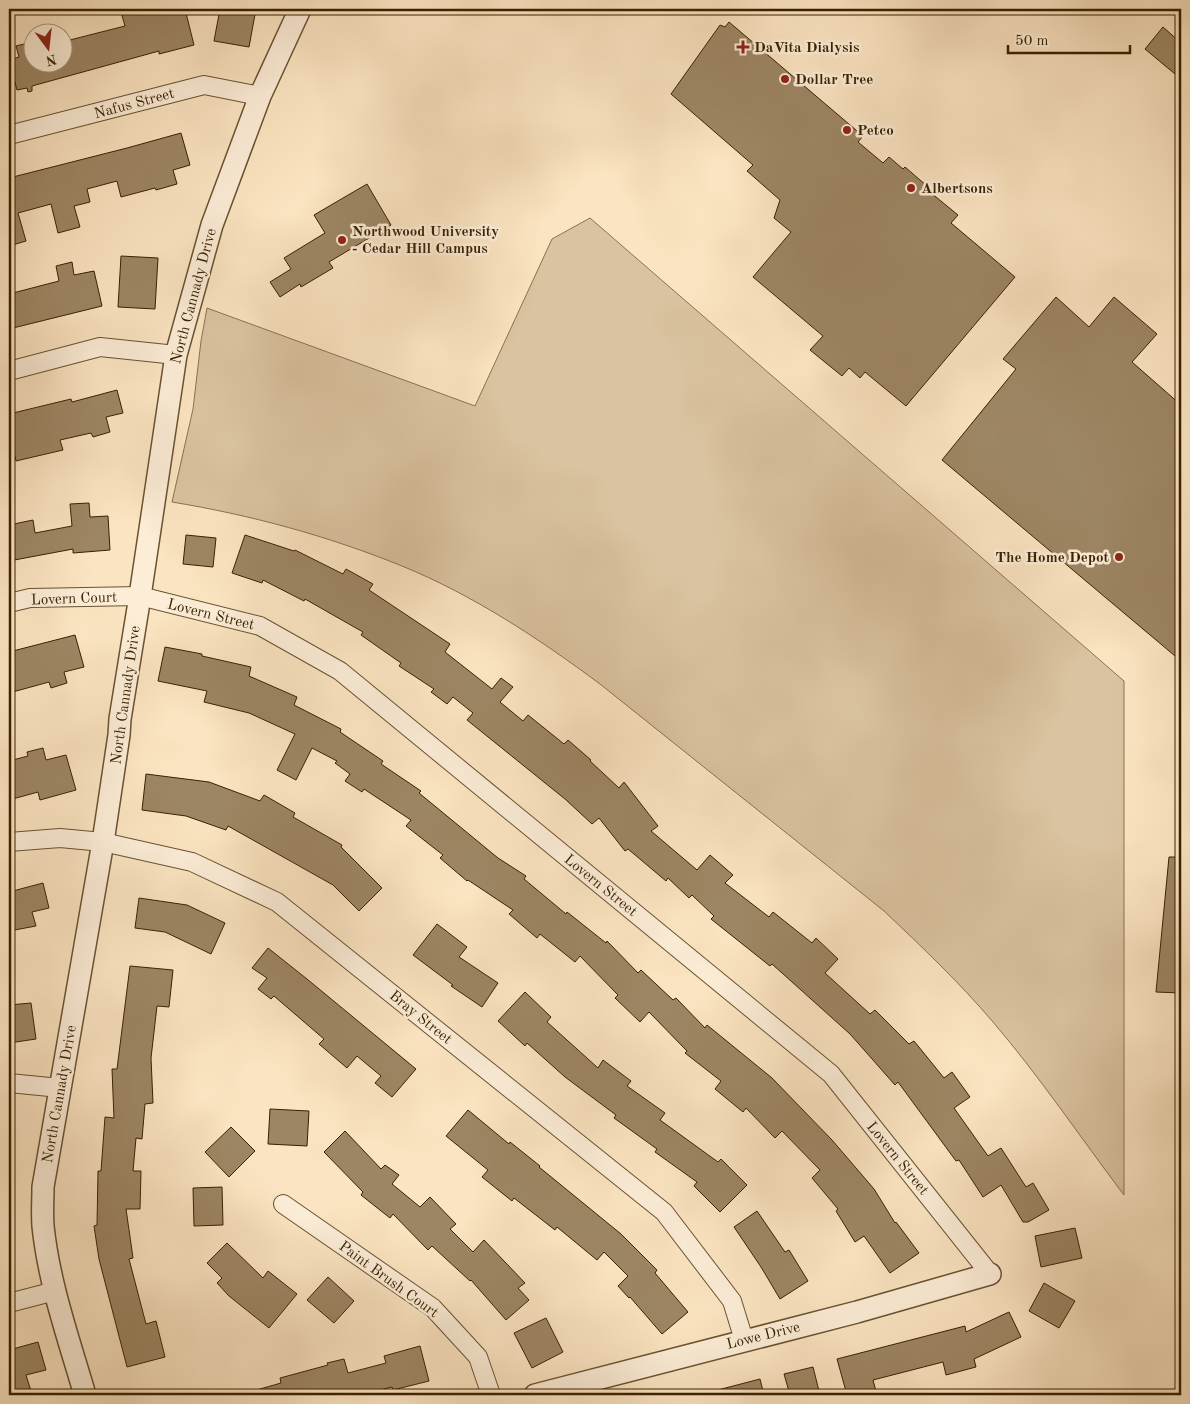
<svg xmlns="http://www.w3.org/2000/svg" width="1190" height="1404" font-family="'Old Standard TT',serif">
<rect width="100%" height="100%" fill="#fbe4c1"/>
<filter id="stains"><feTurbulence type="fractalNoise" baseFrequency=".004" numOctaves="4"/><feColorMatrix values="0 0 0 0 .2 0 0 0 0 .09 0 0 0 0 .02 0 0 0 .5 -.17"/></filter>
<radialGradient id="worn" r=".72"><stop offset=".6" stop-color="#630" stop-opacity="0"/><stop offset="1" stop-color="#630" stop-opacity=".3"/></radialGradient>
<path fill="#dac3a0" stroke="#897250" d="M590,218L1124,681V1195C1080,1137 1040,1077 993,1022C959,982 922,947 884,911L600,684C538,638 473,595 402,566C328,536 251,515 172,502L193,409L201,341L207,308L475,406L552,239Z"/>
<g fill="#9d8664" stroke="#382100">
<path d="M134,9H138L140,15L165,9H185L194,45L159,54V51L32,86V91L28,92L27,88L17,90L9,60L19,57L16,46L32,42V62H62V42L125,26L121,12Z"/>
<path d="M220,9H256L249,47L214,41Z"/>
<path d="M729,22L863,136L858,142L883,163L889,157L903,169L905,167L927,186L925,188L958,215L951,223L1015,277L906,406L865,372L860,378L849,368L842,376L810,350L823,336L753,277L791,232L774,218L780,200L747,171L753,165L671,94L720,25L725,27Z"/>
<path d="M1163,27L1181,43V79L1145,49Z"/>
<path d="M181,133L190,165L173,170L177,184L156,190L155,188L121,197L117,181L87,189L90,202L74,206L80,227L58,233L51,204L18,213L26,241L9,246V178L127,148Z"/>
<path d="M367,184L391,225L329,262L333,268L301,287L300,284L280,297L270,282L291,269L284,258L325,233L314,215Z"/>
<path d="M121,256L158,258L155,309L118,307Z"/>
<path d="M72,262L74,275L94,271L102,306L9,329V294L59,281L56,266Z"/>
<path d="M1056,297L1089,327L1114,297L1157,334L1132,362L1181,405V661L942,460L1016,369L1003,359Z"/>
<path d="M117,390L123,413L106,417L110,432L93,437L91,433L60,440L63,450L16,461L14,452L9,454V414L71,399L72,402Z"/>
<path d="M89,503L90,517L108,516L110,550L73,553V549L9,561V525L33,520L35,533L72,526L70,504Z"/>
<path d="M186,535L216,538L213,567L183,564Z"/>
<path d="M245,535L294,551L295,550L343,574L346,569L373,584L369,590L450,644L445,652L492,689L501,678L513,687L500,702L523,721L528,715L564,744L568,740L591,760L590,761L619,788L624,782L658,826L651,831L697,870L710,855L733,875L725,883L769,917L773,912L812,943L816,938L838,959L825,973L870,1014L875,1010L909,1044L914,1041L944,1078L952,1072L970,1097L954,1108L988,1156L1001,1148L1026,1187L1033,1183L1049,1210L1028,1222H1023L1001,1185L983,1197L959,1160L956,1161L898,1082L895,1085L850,1034L772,964L770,966L711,919L714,916L692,895L689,898L668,878L666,881L628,849L625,851L599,818L592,824L565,799L467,720L473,713L453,697L447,704L431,692L434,689L399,666L401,663L361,635L363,632L305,599L304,601L263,580L262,583L232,573Z"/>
<path d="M75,635L84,667L64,672L67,683L51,688L49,682L9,693V652Z"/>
<path d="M165,647L202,654V656L251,667L249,676L297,697L294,705L341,729L340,732L383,761L381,764L421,791L419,793L498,858L526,876L524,879L566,914L567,912L606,943L607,941L638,973L641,970L673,1000L676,998L705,1028L707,1025L772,1078L832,1140L874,1189L895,1223L896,1222L919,1253L890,1273L864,1236L855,1242L836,1211L838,1209L812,1178L820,1170L782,1131L775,1138L746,1108L743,1112L715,1089L721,1081L685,1053L687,1051L649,1012L640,1022L615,998L618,995L580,956L575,962L540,934L537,938L509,914L513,910L468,880L467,881L440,858L443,855L406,826L411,820L364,789L362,792L345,781L350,774L335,763L337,761L312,748L296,780L277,770L295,734L249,713L204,702L207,691L158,681Z"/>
<path d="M43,748L46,760L66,755L76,790L40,800L38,792L9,800V761L28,756L27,752Z"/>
<path d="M146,774L209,782L260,801L264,795L295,813L293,817L342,845L341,847L382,888L359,911L333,885L228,826L226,830L186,816L142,810Z"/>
<path d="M1169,857H1181V993L1156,992Z"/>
<path d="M43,883L49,908L32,912L36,926L9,931V892Z"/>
<path d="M139,898L187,905L225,923L211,954L165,932L135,928Z"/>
<path d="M437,924L467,947L459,957L498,983L482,1007L451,986L453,985L413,955Z"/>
<path d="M268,948L307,979L416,1069L392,1097L375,1083L381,1076L357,1056L347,1068L319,1044L324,1039L274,996L271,999L258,989L267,978L252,968Z"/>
<path d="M130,966L173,970L169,1007L157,1006L151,1058L153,1103L145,1104L142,1139L136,1138L133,1171H141L140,1209H126L133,1258L129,1259L146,1324L156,1321L165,1357L127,1367L99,1259L94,1226L97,1225L98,1171H101L105,1117L114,1118L112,1069H117Z"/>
<path d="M525,992L551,1017L547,1022L598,1068L603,1060L631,1081L627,1086L665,1113L660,1120L718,1162L721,1159L747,1185L720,1212L694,1186L697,1182L655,1152L657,1149L614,1118L616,1115L565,1077L527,1043L525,1046L498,1021Z"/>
<path d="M31,1003L36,1039L9,1043V1005Z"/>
<path d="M270,1109L309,1111L307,1146L268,1144Z"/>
<path d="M468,1110L509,1144L510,1142L540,1166L539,1167L621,1234L657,1270L655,1273L688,1312L662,1334L630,1297L629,1298L618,1286L628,1276L604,1252L597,1260L557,1227L555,1230L514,1198L512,1201L482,1177L488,1170L446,1136Z"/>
<path d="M231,1127L255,1151L229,1177L205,1152Z"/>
<path d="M345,1131L381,1169L385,1165L399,1175L392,1184L420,1207L430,1197L456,1224L450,1229L473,1252L484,1240L525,1283L518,1288L529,1300L506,1320L471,1280L470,1281L432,1246L428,1250L393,1214L390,1218L361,1195L363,1192L324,1152Z"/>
<path d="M222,1187L223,1225L194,1226L193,1188Z"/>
<path d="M757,1211L785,1252L789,1250L808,1281L780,1299L761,1267L734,1227Z"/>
<path d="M1075,1228L1082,1258L1041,1267L1035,1236Z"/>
<path d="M227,1243L263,1278L268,1271L297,1294L269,1328L229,1296L217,1283L222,1278L207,1263Z"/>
<path d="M328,1277L354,1301L334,1323L307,1300Z"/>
<path d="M1044,1283L1075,1301L1059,1328L1029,1311Z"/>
<path d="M1009,1312L1021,1337L974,1359L976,1367L946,1375L943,1362L873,1380L877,1395H847L837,1359L965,1326L966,1332Z"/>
<path d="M546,1318L563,1352L532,1368L514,1333Z"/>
<path d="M38,1342L46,1370L26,1375L31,1391L13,1395L9,1378V1350Z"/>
<path d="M420,1346L429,1381L393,1390L392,1387L360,1395H253V1391L281,1383L280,1378L328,1365L327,1363L344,1359L348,1373L386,1363L384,1356Z"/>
<path d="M813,1367L820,1395H790L784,1374Z"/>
<path d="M760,1379L764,1395H715L714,1391Z"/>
</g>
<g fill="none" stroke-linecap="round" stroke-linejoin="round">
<defs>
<g id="minor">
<path d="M9,135L204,85L260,96"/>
<path d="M9,371L100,347L176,355"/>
<path d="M9,603L30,598L140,596L260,626L340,671L831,1074L990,1274"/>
<path d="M9,842L60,838L103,842L192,862L277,902L664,1212L732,1301L744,1340"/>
<path d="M9,1083L60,1088"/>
<path d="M283,1204L433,1308L478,1357L491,1395"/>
<path d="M9,1303L55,1291"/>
</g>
<g id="tertiary">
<path d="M85,1395C69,1340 49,1284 43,1226C42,1213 43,1200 43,1187L103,842L119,735L120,719L140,596L176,355L212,225L260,96L300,9"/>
<path d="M535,1395L857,1312L990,1274"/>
</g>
</defs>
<use href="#minor" stroke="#695230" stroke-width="20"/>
<use href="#tertiary" stroke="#695230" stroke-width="24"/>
<use href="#minor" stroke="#fcedd7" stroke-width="18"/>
<use href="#tertiary" stroke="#fcedd7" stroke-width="21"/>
</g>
<g fill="#8f2418" stroke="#fcedd7" stroke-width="2">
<path d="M740.5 39.5h5v5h5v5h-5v5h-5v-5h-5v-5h5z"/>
<circle cx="785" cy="79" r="5"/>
<circle cx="847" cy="130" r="5"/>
<circle cx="911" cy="188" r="5"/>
<circle cx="342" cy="240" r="5"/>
<circle cx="1119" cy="557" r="5"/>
</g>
<g text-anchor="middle" stroke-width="5" stroke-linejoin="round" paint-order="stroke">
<g font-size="15" font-weight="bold" fill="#382100" stroke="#fcedd7" text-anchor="start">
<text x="754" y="52">DaVita Dialysis</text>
<text x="795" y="84">Dollar Tree</text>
<text x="857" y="135">Petco</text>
<text x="921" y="193">Albertsons</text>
<text x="352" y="236">Northwood University<tspan x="352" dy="17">- Cedar Hill Campus</tspan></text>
<text x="1109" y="562" text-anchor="end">The Home Depot</text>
</g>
<g font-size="15" fill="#382100" stroke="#fcedd7">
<text transform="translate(134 103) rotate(-15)" y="5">Nafus Street</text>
<text transform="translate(193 296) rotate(-75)" y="5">North Cannady Drive</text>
<text transform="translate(74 598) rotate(-2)" y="5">Lovern Court</text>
<text transform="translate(211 614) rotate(14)" y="5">Lovern Street</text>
<text transform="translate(125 695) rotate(-82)" y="5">North Cannady Drive</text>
<text transform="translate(601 885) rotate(39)" y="5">Lovern Street</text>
<text transform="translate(421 1017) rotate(39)" y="5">Bray Street</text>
<text transform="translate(59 1094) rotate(-80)" y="5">North Cannady Drive</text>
<text transform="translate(898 1158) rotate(51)" y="5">Lovern Street</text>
<text transform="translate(389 1279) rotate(36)" y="5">Paint Brush Court</text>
<text transform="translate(763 1335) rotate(-14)" y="5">Lowe Drive</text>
</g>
</g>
<rect width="1190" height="1404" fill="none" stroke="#fbe4c1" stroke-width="30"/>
<rect x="10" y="10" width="1170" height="1384" fill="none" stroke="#382100" stroke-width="2.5"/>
<rect x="15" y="15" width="1160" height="1374" fill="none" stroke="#382100"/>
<g transform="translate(48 48) rotate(165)"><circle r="24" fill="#fcedd7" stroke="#ae9b81"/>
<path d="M0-4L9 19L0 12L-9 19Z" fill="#8f2418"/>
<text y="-8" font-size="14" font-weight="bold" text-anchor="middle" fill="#382100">N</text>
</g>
<path d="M1008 45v8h122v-8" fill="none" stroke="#382100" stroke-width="2.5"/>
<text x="1015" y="45" font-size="15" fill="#382100" stroke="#fcedd7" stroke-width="4" paint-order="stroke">50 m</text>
<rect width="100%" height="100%" filter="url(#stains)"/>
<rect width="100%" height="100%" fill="url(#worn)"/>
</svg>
